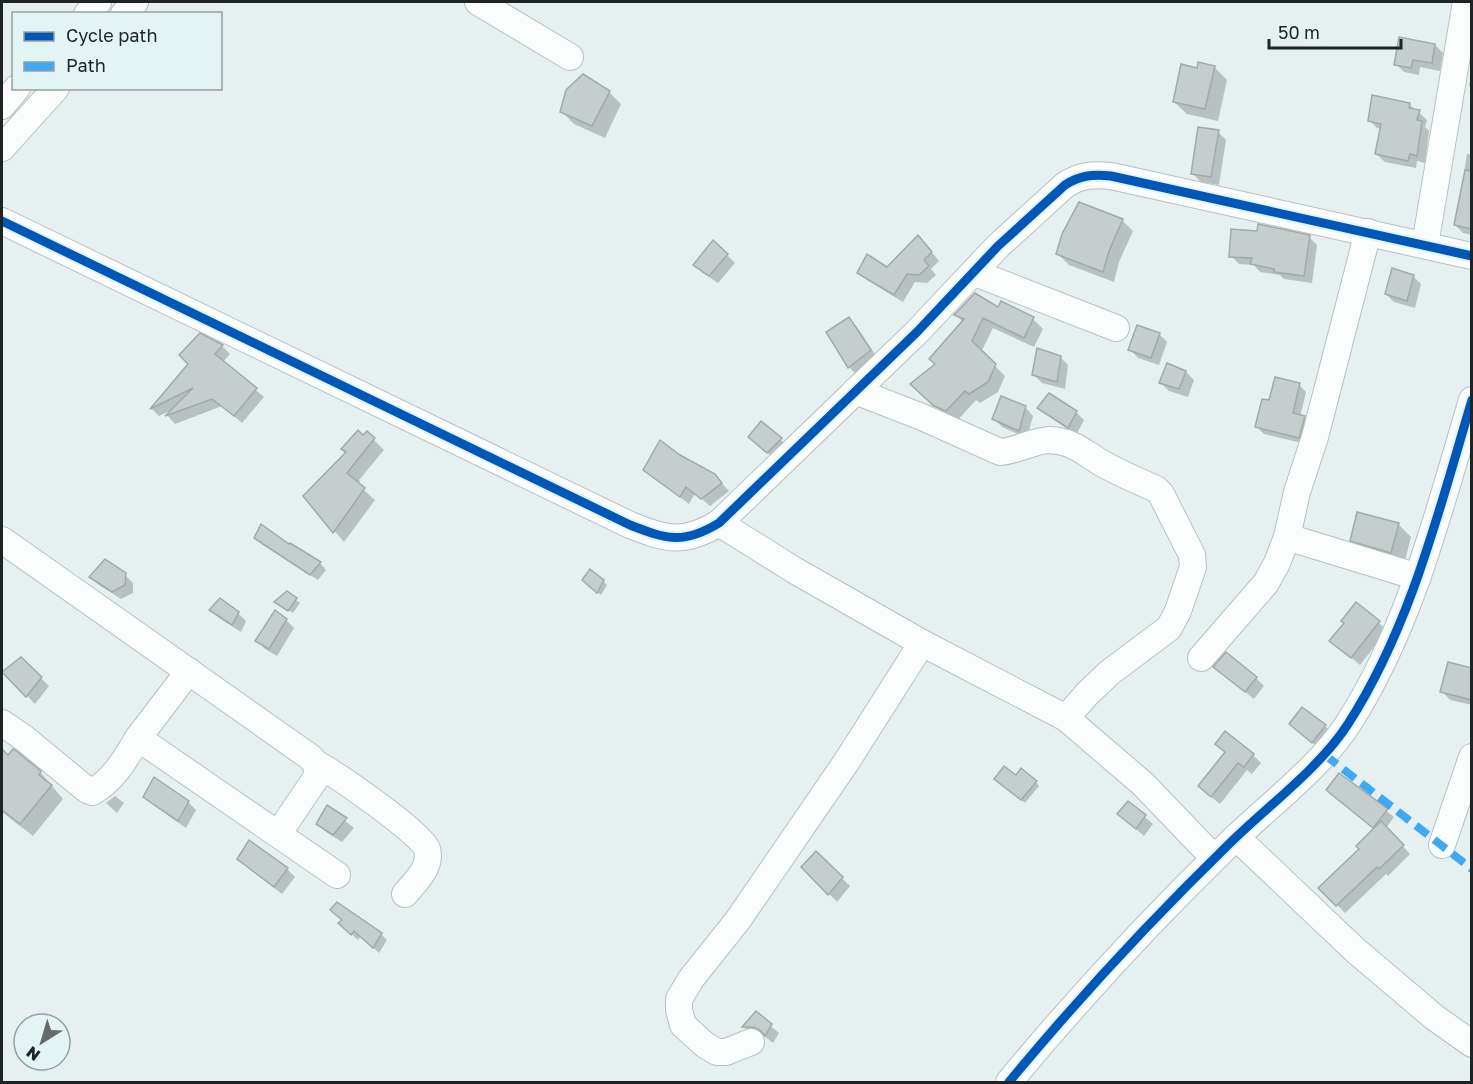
<svg xmlns="http://www.w3.org/2000/svg" width="1473" height="1084" font-family="'Golos Text',sans-serif">
<rect width="100%" height="100%" fill="#e6f0f0"/>
<g fill="#0003">
<path d="M1435,45L1443,53L1440,71L1420,67L1419,75L1404,72L1396,64Z"/>
<path d="M1214,67L1227,80L1218,121L1187,114L1174,102L1198,70Z"/>
<path d="M1471,74H1472V89L1469,86Z"/>
<path d="M609,92L621,104L605,138L574,124L561,111Z"/>
<path d="M1409,104L1427,120L1425,127L1429,131L1425,163L1417,161L1416,168L1385,162L1376,154L1381,129L1377,128L1369,120Z"/>
<path d="M1218,132L1226,140L1219,185L1201,182L1193,174Z"/>
<path d="M1467,154L1472,155V235L1463,233L1455,225L1466,174L1464,172Z"/>
<path d="M1122,220L1133,231L1119,262L1114,282L1069,265L1058,254Z"/>
<path d="M1309,237L1317,245L1312,283L1284,279L1280,275L1260,272L1254,265L1239,264L1231,256Z"/>
<path d="M926,245L939,261L931,269L936,275L927,283L915,282L903,302L867,280L858,272L887,269Z"/>
<path d="M727,255L735,263L718,283L703,273L695,265Z"/>
<path d="M1413,276L1421,284L1415,308L1394,302L1386,294Z"/>
<path d="M999,309L1033,319L1043,329L1034,347L993,328L981,352L1005,376L998,392L980,403L976,400L957,421L946,416L922,394L937,365L963,322L956,315Z"/>
<path d="M849,319L857,327L878,359L857,375L849,367Z"/>
<path d="M1159,334L1167,342L1159,365L1138,358L1130,349Z"/>
<path d="M222,346L230,354L223,362L264,397L242,423L222,406L175,424L168,416L174,409L159,416L152,409L190,364Z"/>
<path d="M1060,357L1068,365L1065,389L1042,383L1034,375Z"/>
<path d="M1186,372L1194,380L1188,397L1169,391L1161,383Z"/>
<path d="M1299,385L1306,392L1300,417L1304,418L1311,425L1306,444L1264,434L1257,427L1270,402Z"/>
<path d="M1025,407L1033,416L1027,438L1002,427L994,419Z"/>
<path d="M1039,407L1076,412L1084,420L1076,435L1047,415Z"/>
<path d="M761,423L789,447L776,460L758,445Z"/>
<path d="M367,433L384,450L359,480L360,481L357,484L375,500L344,542L305,496Z"/>
<path d="M679,457L714,475L729,491L710,506L695,493L689,504L645,470Z"/>
<path d="M1398,524L1411,537L1404,565L1364,553L1352,540Z"/>
<path d="M261,526L320,563L326,570L318,580L262,544L255,537Z"/>
<path d="M125,575L133,583V593L121,599L99,585L91,577Z"/>
<path d="M603,581L607,585L601,595L587,584Z"/>
<path d="M296,600L300,603L293,613L276,602Z"/>
<path d="M1356,604L1387,630L1360,665L1331,641L1345,623Z"/>
<path d="M211,610L238,613L246,621L241,632L219,618Z"/>
<path d="M286,620L294,628L277,656L265,649L257,641Z"/>
<path d="M21,659L49,686L35,704L4,672Z"/>
<path d="M1472,670V705L1450,700L1442,691Z"/>
<path d="M1223,674L1256,678L1264,686L1254,699Z"/>
<path d="M1291,724L1325,726L1333,734L1321,750Z"/>
<path d="M4,753L40,772L63,799L33,836L2,812V756Z"/>
<path d="M1226,753L1253,755L1261,763L1252,774L1247,770L1220,804L1208,794Z"/>
<path d="M1340,775L1394,817L1386,828L1410,854L1388,876L1386,874L1345,913L1321,888L1362,849L1375,829L1328,790Z"/>
<path d="M1000,782H1036L1039,786L1025,803Z"/>
<path d="M115,796L124,803L117,813L106,803Z"/>
<path d="M144,797L188,802L196,810L186,828L153,805Z"/>
<path d="M1128,803L1153,824L1144,836L1119,814Z"/>
<path d="M328,807L354,828L342,842L326,832L318,824Z"/>
<path d="M816,853L850,886L837,902L803,867Z"/>
<path d="M247,867L287,869L295,877L282,894Z"/>
<path d="M346,929L381,934L387,940L379,953L361,936L358,940Z"/>
<path d="M756,1014L779,1033L773,1043L763,1035H752L744,1027Z"/>
</g>
<g fill="#c6cdcd" stroke="#a1a9a9" stroke-width="1.5">
<path d="M1399,37L1435,44L1432,63L1413,60L1411,68L1394,65Z"/>
<path d="M1198,62L1215,66L1205,109L1173,102L1181,64L1197,68Z"/>
<path d="M583,74L610,91L592,126L560,112L566,90Z"/>
<path d="M1372,95L1410,103L1409,108L1420,110L1417,120L1422,121L1417,156L1410,154L1408,161L1375,154L1381,124L1368,121Z"/>
<path d="M1198,127L1219,130L1211,177L1191,174Z"/>
<path d="M1465,170L1472,171V229L1454,225Z"/>
<path d="M1079,202L1123,219L1109,251L1103,272L1056,254L1062,234Z"/>
<path d="M1258,224L1310,235L1304,276L1274,272V269L1250,264L1252,258L1229,257L1231,229L1257,231Z"/>
<path d="M918,235L932,252L924,260L929,266L919,275L907,274L894,295L857,273L867,254L887,267Z"/>
<path d="M713,240L728,254L709,276L693,265Z"/>
<path d="M1392,268L1414,275L1407,301L1385,294Z"/>
<path d="M975,293L998,307L1001,301L1034,317L1024,338L983,318L972,341L996,364L988,382L969,394L965,391L946,411L934,406L910,384L935,364L929,359L964,319L954,315Z"/>
<path d="M849,317L871,350L848,368L826,332Z"/>
<path d="M1137,325L1160,333L1151,358L1128,350Z"/>
<path d="M200,333L223,345L215,354L257,388L234,416L212,399L165,416L193,388L150,409L188,364L179,355Z"/>
<path d="M1037,348L1061,356L1057,382L1032,375Z"/>
<path d="M1167,363L1186,371L1179,389L1159,383Z"/>
<path d="M1275,377L1300,383L1293,413L1305,416L1299,438L1255,427L1262,399L1269,400Z"/>
<path d="M1049,393L1077,411L1068,428L1037,408Z"/>
<path d="M1001,396L1026,406L1019,431L992,419Z"/>
<path d="M761,421L782,438L767,453L748,437Z"/>
<path d="M358,430L363,435L367,431L375,438L347,473L365,488L333,533L303,496L346,452L341,449Z"/>
<path d="M660,440L680,455L715,474L722,483L701,499L686,487L680,497L643,470Z"/>
<path d="M1357,512L1399,523L1391,553L1350,541Z"/>
<path d="M261,524L289,544L290,543L321,562L310,575L254,538Z"/>
<path d="M105,559L126,573L125,585L112,592L89,577Z"/>
<path d="M590,569L604,580L597,593L582,580Z"/>
<path d="M287,591L297,598L288,611L274,602Z"/>
<path d="M220,598L239,612L232,625L209,610Z"/>
<path d="M1356,602L1380,621L1351,658L1329,641L1344,623L1341,621Z"/>
<path d="M275,610L287,619L269,649L255,641Z"/>
<path d="M1226,652L1257,677L1245,692L1213,667Z"/>
<path d="M21,657L42,677L26,697L2,672Z"/>
<path d="M1448,662L1472,668V700L1440,692Z"/>
<path d="M1302,707L1326,725L1312,743L1289,724Z"/>
<path d="M1225,731L1254,754L1244,767L1238,763L1211,797L1198,786L1225,752L1215,744Z"/>
<path d="M2,749L8,755L13,749L15,750L41,771L39,775L52,785L20,824L2,810Z"/>
<path d="M1004,766L1016,775L1021,768L1037,781L1021,800L994,779Z"/>
<path d="M1339,773L1388,809L1373,828L1326,790Z"/>
<path d="M154,777L189,801L178,821L143,797Z"/>
<path d="M1128,801L1146,815L1136,829L1117,814Z"/>
<path d="M327,805L347,818L333,835L316,824Z"/>
<path d="M1381,821L1404,845L1379,869L1377,867L1336,906L1318,888L1359,849L1356,846Z"/>
<path d="M249,840L288,868L274,887L237,859Z"/>
<path d="M816,851L843,877L828,895L801,867Z"/>
<path d="M337,902L382,933L373,948L354,931L351,935L338,923L342,920L330,910Z"/>
<path d="M756,1011L772,1024L765,1036L761,1031L754,1027H742Z"/>
</g>
<g fill="none" stroke-linecap="round" stroke-linejoin="round">
<defs>
<g id="minor">
<path d="M478,2L570,57"/>
<path d="M87,14L98,2"/>
<path d="M124,14L135,2"/>
<path d="M2,106L17,88"/>
<path d="M2,148L56,88"/>
<path d="M2,221L630,525C666,539 683,545 719,523L917,332L998,246L1065,185C1080,175 1094,174 1111,176L1472,256"/>
<path d="M1425,245L1466,2"/>
<path d="M975,273L1116,328"/>
<path d="M855,391L922,417L1000,452C1017,451 1034,440 1050,440C1076,441 1088,457 1109,467C1124,475 1140,482 1156,489L1161,494L1192,555L1193,567L1178,611L1169,628L1109,673L1087,694L1066,718"/>
<path d="M719,523L794,570L922,643L1066,718L1143,784L1214,858"/>
<path d="M1287,537L1418,577"/>
<path d="M2,540L310,757C317,764 318,768 316,778L278,834"/>
<path d="M1201,658L1266,583L1277,563L1287,537L1297,492L1315,437L1368,232"/>
<path d="M2,723L24,738L87,790L92,792C114,780 126,758 138,738L337,875"/>
<path d="M138,738L189,671"/>
<path d="M317,764C334,773 423,834 427,849C432,867 416,881 405,894"/>
<path d="M1236,837L1355,950L1434,1017L1472,1044"/>
<path d="M1442,845L1472,757"/>
<path d="M751,1042L726,1052H717L705,1045L683,1025L679,1010V999L691,979L738,920L847,761L922,643"/>
<path d="M1009,1082C1077,1000 1150,921 1227,846C1265,808 1319,769 1348,724C1411,626 1439,510 1472,400"/>
</g>
</defs>
<use href="#minor" stroke="#b8c0c0" stroke-width="28"/>
<use href="#minor" stroke="#fbfdfd" stroke-width="26"/>
<path stroke="#3fa9f5" stroke-width="8" stroke-dasharray="15 8" stroke-linecap="butt" d="M1325,755L1472,869"/>
<defs>
<g id="cycleway">
<path d="M2,221L630,525C666,539 683,545 719,523L917,332L998,246L1065,185C1080,175 1094,174 1111,176L1472,256"/>
<path d="M1009,1082C1077,1000 1150,921 1227,846C1265,808 1319,769 1348,724C1411,626 1439,510 1472,400"/>
</g>
</defs>
<use href="#cycleway" stroke="#e2f4f4" stroke-width="13"/>
<use href="#cycleway" stroke="#0057b8" stroke-width="9"/>
</g>
<rect width="1473" height="1084" fill="none" stroke="#1e2424" stroke-width="6"/>
<rect x="12" y="12" width="210" height="78" fill="#e2f4f4" stroke="#94a1a1" stroke-width="1.5"/>
<rect x="24" y="32" width="30" height="9" fill="#0057b8" stroke="#94a1a1" stroke-width="1.5"/>
<text x="66" y="42" font-size="18" fill="#1e2424">Cycle path</text>
<rect x="24" y="62" width="30" height="9" fill="#3fa9f5" stroke="#94a1a1" stroke-width="1.5"/>
<text x="66" y="72" font-size="18" fill="#1e2424">Path</text>
<g transform="translate(42 1042) rotate(217)"><circle r="28" fill="#e2f4f4" stroke="#94a1a1" stroke-width="1.5"/>
<path d="M0-4.5L10 22L0 15L-10 22Z" fill="#646b6b"/>
<text y="-9" font-size="16" font-weight="bold" text-anchor="middle" fill="#1e2424">N</text>
</g>
<path d="M1269 39v9h132v-9" fill="none" stroke="#1e2424" stroke-width="3"/>
<text x="1278" y="39" font-size="18" fill="#1e2424" stroke="#e2f4f4" stroke-width="4.5" paint-order="stroke">50 m</text>
</svg>
